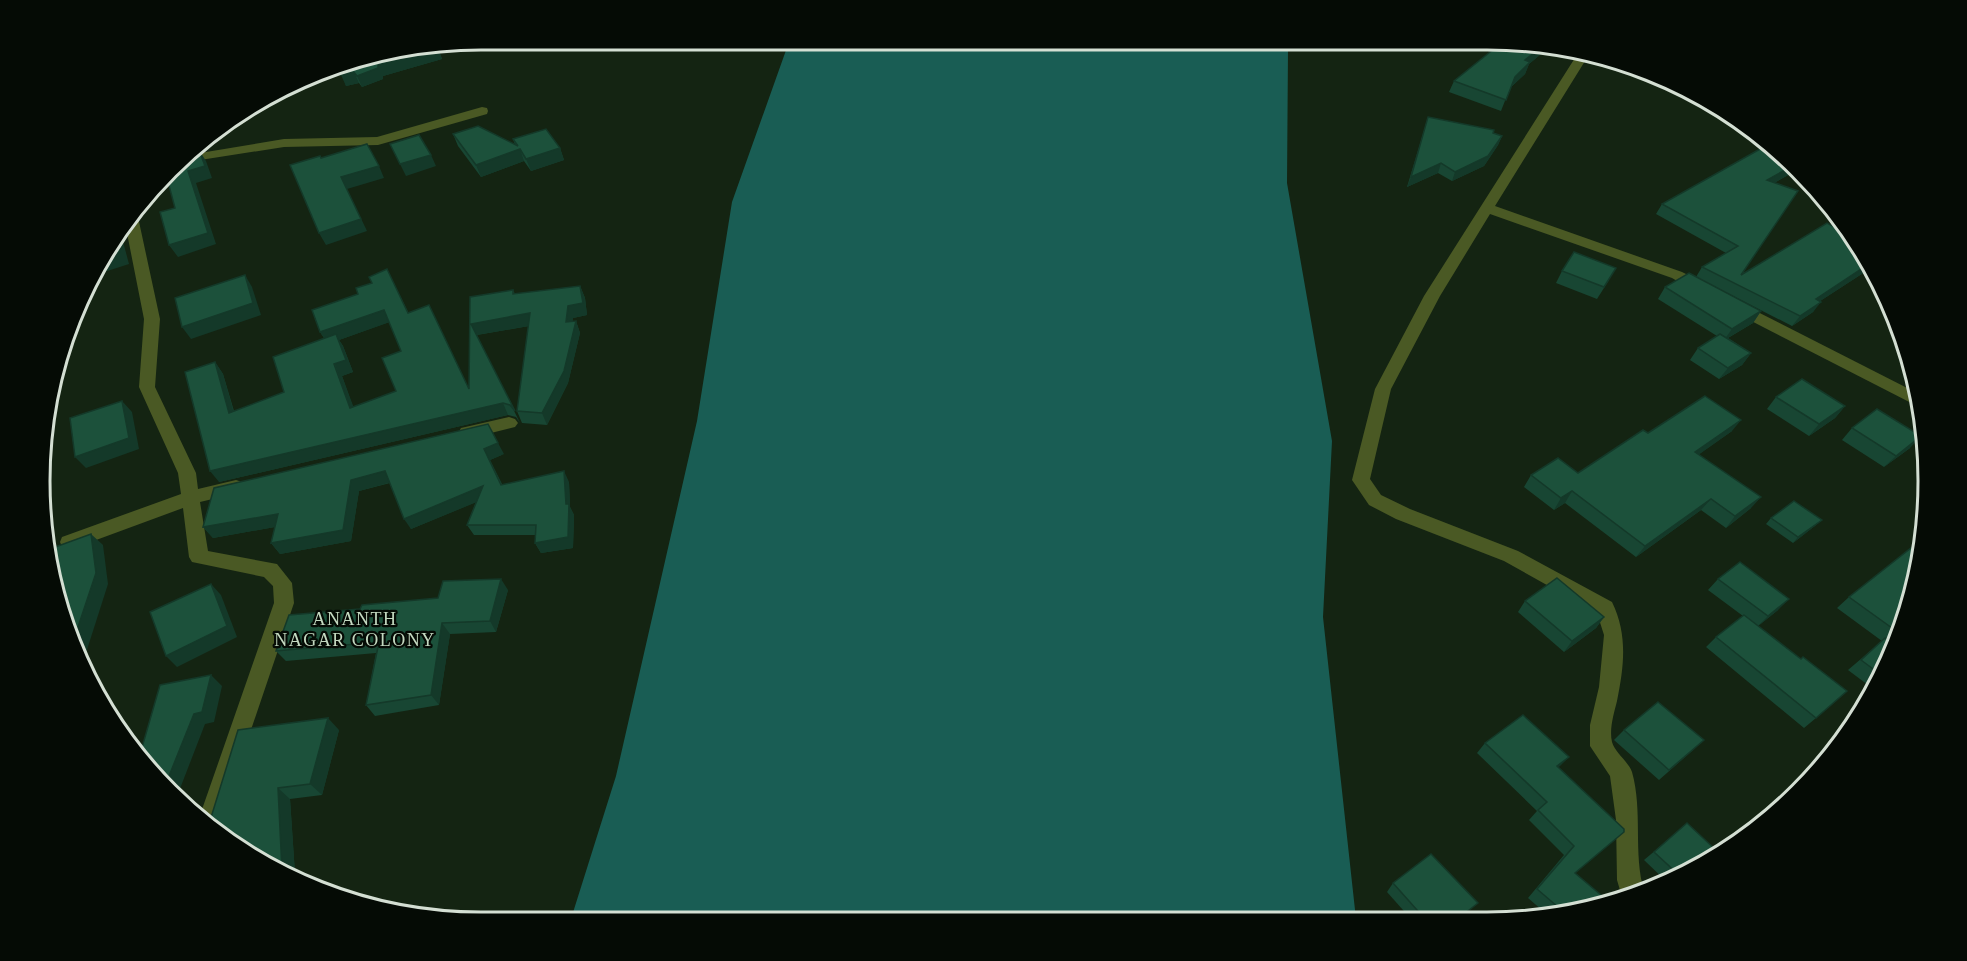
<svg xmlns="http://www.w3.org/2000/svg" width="1967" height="961" font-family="'Times New Roman',serif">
<rect width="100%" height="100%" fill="#142412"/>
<path fill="#195d54" d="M790,39H1292L1288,50L1287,183L1332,441L1323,617L1356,919L570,922L616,776L697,421L732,202Z"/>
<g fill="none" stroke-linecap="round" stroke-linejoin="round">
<g fill="#4a5924" fill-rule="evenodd">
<path d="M1580,50L1590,53L1495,206L1682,272L1708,285L1711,289L1708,293H1698L1672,278L1490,214L1440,296L1391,389L1370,479L1381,495L1410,509L1518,551L1612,602C1628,635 1624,666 1617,701C1614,713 1609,729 1612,742C1615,753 1628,761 1632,772C1643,811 1633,853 1644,891L1622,897L1617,880L1616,820L1610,776L1590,746V725L1599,687L1604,635L1597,613L1504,561L1396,519L1369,505L1352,480L1375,389L1424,296Z"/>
<path d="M482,107L487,108L488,111L487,114L378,145L284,147L181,163L188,155L284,139L377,137Z"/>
<path d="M134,213L138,217L160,319L155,387L196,473L198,489L236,480L242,482L245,487L242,492L200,502L208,551L277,564L292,583L294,603L217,830L199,818L274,603L273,586L264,577L192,562L189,557L183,508L69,550L62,547L60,542L62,537L181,494L178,473L139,387L144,319L125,223Z"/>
<path d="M1736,301L1919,394L1921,408L1730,310L1728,306L1730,302Z"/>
<path d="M509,417L515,419L518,423L515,427L467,439L461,438L458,433L461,428Z"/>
</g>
</g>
<g fill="#184633" fill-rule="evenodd">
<path d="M1500,44L1541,54L1529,64L1525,74L1510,88L1501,111L1449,92L1454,81Z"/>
<path d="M438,48L442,59L383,76V79L362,87L359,83L346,86L339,62Z"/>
<path d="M1428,117L1493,133L1502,136L1498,145L1484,166L1452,181L1438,173L1407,187Z"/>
<path d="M453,134L515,145L513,139L560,148L564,160L531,171L524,161L481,177L458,146Z"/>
<path d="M1769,144L1799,169L1774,183L1741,274L1855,237L1871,268L1820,301L1813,312L1792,326L1696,277L1702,267L1726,253L1656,214L1662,204Z"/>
<path d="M387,269L408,312L469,388L470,297L513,290L515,294L580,286L585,298L587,315L573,318L572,322L576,321L580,333L568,383L547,425L522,423L517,411L529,326L477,335L520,423L516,417L508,415L219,482L215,362L223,374L234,411L284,392L324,338L320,332L358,294L372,283ZM389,322L401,351L396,391L353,407L342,376L353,372L343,346L339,340Z"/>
<path d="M1562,271L1609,280L1597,299L1556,283Z"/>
<path d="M1665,287L1761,311L1753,323L1728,338L1751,353L1742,365L1719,379L1690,360L1698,348L1717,336L1658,299Z"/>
<path d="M1776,397L1845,406L1835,418L1809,436L1767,409Z"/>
<path d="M1852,428L1910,448L1884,467L1842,440Z"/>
<path d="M1732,431L1699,454L1751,508L1726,528L1701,510L1636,557L1565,503L1554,510L1524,487L1531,475L1578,473L1648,433Z"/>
<path d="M504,454L490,460L502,484L569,482L570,507L574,515L573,548L541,553L535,543L536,535H474L467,525L476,502L411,529L390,483L359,491L351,541L280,554L271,543L275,527L213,538L203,527Z"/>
<path d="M1771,518L1816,525L1793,543L1766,524Z"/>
<path d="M1919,567L1894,650L1872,688L1848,670L1882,641L1837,608L1849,597Z"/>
<path d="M1718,579L1778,610L1758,626L1816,718L1804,728L1706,647L1716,637L1743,616L1708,590Z"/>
<path d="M508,590L496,632L450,634L439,705L375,716L366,705L376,653L286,661L276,651L360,609L438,598Z"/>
<path d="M1525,601L1604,617L1596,628L1564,652L1518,612Z"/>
<path d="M339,730L322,795L290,799L295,874L307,884L209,824Z"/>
<path d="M1624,730L1693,750L1659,780L1614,740Z"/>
<path d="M1485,743L1558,768L1624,829L1575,873L1608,901L1550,917L1528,898L1564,855L1529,820L1537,811L1477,753Z"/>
<path d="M1676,833L1718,852L1667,882L1644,860Z"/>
<path d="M1393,883L1470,911L1461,918L1411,919L1387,892Z"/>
</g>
<g fill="#143929">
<path d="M1544,45H1549L1541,54L1529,64L1525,74L1510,88L1515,77L1525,60Z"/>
<path d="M438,48L442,59L383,76V79L362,87L357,76L378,65Z"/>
<path d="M354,72L359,83L346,86L341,75Z"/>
<path d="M1502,136L1498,145L1484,166L1452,181L1455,172Z"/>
<path d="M560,148L564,160L531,171L526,159Z"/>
<path d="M520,149L524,161L481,177L476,165Z"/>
<path d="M199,150L206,161L212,178L196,183L216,244L178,257L169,245L188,171Z"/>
<path d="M431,155L436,166L406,176L400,164Z"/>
<path d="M1441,163L1438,173L1407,187L1411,177Z"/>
<path d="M1794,165L1799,169L1761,190L1767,180Z"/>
<path d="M379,166L384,178L347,189L367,231L326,245L319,233L341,177Z"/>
<path d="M118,230L121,234L129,264L92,276L115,233Z"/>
<path d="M1869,264L1871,268L1808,309L1816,299Z"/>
<path d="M245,275L252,287L261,315L191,339L182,327Z"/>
<path d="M580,286L585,298L587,315L573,318L571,333L566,322L568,306Z"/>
<path d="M1821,302L1813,312L1792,326L1800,316Z"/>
<path d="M384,310L390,322L339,340L343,346L353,372L342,376L358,419L350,408L328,344L320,332Z"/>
<path d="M1761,311L1753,323L1724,340L1732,329Z"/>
<path d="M530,313L535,325L476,335L471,324Z"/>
<path d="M576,321L580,333L568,383L547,425L542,413Z"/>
<path d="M1751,353L1742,365L1719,379L1728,368Z"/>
<path d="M215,362L223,374L237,424L229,413Z"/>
<path d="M122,401L132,412L139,449L86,468L75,457Z"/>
<path d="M503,403L508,415L219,482L210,471Z"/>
<path d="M1845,406L1835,418L1809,436L1819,424Z"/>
<path d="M1741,420L1732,431L1687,463L1695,452Z"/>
<path d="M46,428L48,430L51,453L46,455Z"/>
<path d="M1921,436L1910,448L1884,467L1896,456Z"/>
<path d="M498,443L504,454L490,460L507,495L484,449Z"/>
<path d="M385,471L392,482L359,491L351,541L280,554L271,543L351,480Z"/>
<path d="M564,471L569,482L570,507L574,515L573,548L541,553L535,543L566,504Z"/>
<path d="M483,486L489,497L411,529L404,519Z"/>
<path d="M1572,491L1565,503L1554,510L1561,498Z"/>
<path d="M1761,497L1751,508L1726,528L1735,516Z"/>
<path d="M1711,499L1701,510L1636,557L1645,546Z"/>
<path d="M278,514L286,525L213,538L203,527Z"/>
<path d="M1822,520L1816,525L1793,543L1798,537Z"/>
<path d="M91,534L103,545L108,584L85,656L79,657L74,639Z"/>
<path d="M501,579L508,590L496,632L490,621Z"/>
<path d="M211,584L221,595L237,637L177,667L166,656Z"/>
<path d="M1789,599L1778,610L1757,627L1768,616Z"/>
<path d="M1604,617L1596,628L1564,652L1572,641Z"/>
<path d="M442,623L450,634L439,705L431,695Z"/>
<path d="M211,675L222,686L214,722L205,724L176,799L165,786L194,714Z"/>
<path d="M328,718L339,730L322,795L310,784Z"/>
<path d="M1569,757L1560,766L1548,776L1557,766Z"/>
<path d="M278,788L290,799L295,874L307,884L308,886L282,870Z"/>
</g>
<g fill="#1c513b" stroke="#143929" stroke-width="1.5">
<path d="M1503,41L1544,45L1525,60L1530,62L1515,77L1506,100L1454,81L1500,44Z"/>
<path d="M436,46L438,48L378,65V68L357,76L354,72L341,75L339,62Z"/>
<path d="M1428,117L1494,130L1493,133L1502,136L1488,156L1455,172L1441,163L1411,177Z"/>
<path d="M478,126L518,146L513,139L546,129L560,148L526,159L520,149L476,165L453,134Z"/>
<path d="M419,135L431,155L400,164L390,144Z"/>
<path d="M367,144L379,166L341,177L361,219L319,233L290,165L320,156L321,158Z"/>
<path d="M1769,144L1794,165L1767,180L1798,191L1741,275L1827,223L1855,237L1869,264L1816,299L1821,302L1800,316L1702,267L1738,246L1662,204Z"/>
<path d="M199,150L205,166L188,171L208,233L169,245L160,212L175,208L167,178L192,151Z"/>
<path d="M115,233L120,252L101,258L113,236Z"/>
<path d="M1574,252L1616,268L1604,287L1562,271Z"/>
<path d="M387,269L408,313L429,305L469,389L470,297L513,290V294L580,286L583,303L568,306L566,322L576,321L564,371L542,413L517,411L530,313L471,324L515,411L510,405L503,403L210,471L185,372L215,362L229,413L284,392L273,357L336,334L346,360L334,364L350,408L396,391L382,358L401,351L384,310L320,332L312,310L358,294L356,288L372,283L369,277Z"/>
<path d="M1689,273L1761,311L1732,329L1665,287Z"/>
<path d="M245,275L253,303L182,327L175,298Z"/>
<path d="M1720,334L1751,353L1728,368L1698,348Z"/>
<path d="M1802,379L1845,406L1819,424L1776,397Z"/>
<path d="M1705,396L1741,420L1695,452L1761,497L1735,516L1711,499L1645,546L1572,491L1561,498L1531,475L1558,458L1578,473L1643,430L1648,433Z"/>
<path d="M122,401L129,438L75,457L70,418Z"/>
<path d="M1877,409L1921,436L1896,456L1852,428Z"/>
<path d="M488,424L498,443L484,449L501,485L564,471L566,504H569L568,537L535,543L536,525H467L483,486L404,519L385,471L351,480L343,530L271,543L278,514L203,527L214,488Z"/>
<path d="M1794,501L1822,520L1798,537L1771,518Z"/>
<path d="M91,534L96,573L74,639L47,550Z"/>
<path d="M1911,548L1921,554L1919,567L1899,633L1849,597Z"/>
<path d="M1740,562L1789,599L1768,616L1718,579Z"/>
<path d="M1557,578L1604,617L1572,641L1525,601Z"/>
<path d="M501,579L490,621L442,623L431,695L366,705L379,642L276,651L289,615L360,609L362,605L438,598L443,581Z"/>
<path d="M211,584L227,626L166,656L150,612Z"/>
<path d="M1744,615L1801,659L1803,657L1847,691L1816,718L1716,637Z"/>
<path d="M1885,638L1895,646L1894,650L1880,674L1861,660Z"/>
<path d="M211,675L202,712L194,714L165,786L138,757L143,744L160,685Z"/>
<path d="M1658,702L1704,740L1669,770L1624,730Z"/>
<path d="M1523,715L1569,757L1557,766L1624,829V832L1575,873L1608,901L1565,913L1537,889L1574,846L1538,810L1547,802L1485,743Z"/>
<path d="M328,718L310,784L278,788L282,870L209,824L238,730Z"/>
<path d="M1687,823L1718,852L1679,875L1654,852Z"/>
<path d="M1431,854L1478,903L1459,918L1425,919L1393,883Z"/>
</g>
<g text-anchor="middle" stroke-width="4.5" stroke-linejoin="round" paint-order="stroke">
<g font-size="18" letter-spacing="1.5" fill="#c4d9c1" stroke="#050b05">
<text x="355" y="625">ANANTH<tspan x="355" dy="21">NAGAR COLONY</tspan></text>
</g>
</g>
<path d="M0 0H1967V961H0ZM481 50H1487A431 431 0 0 1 1918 481V481A431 431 0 0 1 1487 912H481A431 431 0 0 1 50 481V481A431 431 0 0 1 481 50Z" fill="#050b05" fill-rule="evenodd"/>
<path fill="none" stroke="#d4dfd3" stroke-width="3" d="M481 50H1487A431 431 0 0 1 1918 481V481A431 431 0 0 1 1487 912H481A431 431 0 0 1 50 481V481A431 431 0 0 1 481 50Z"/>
</svg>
